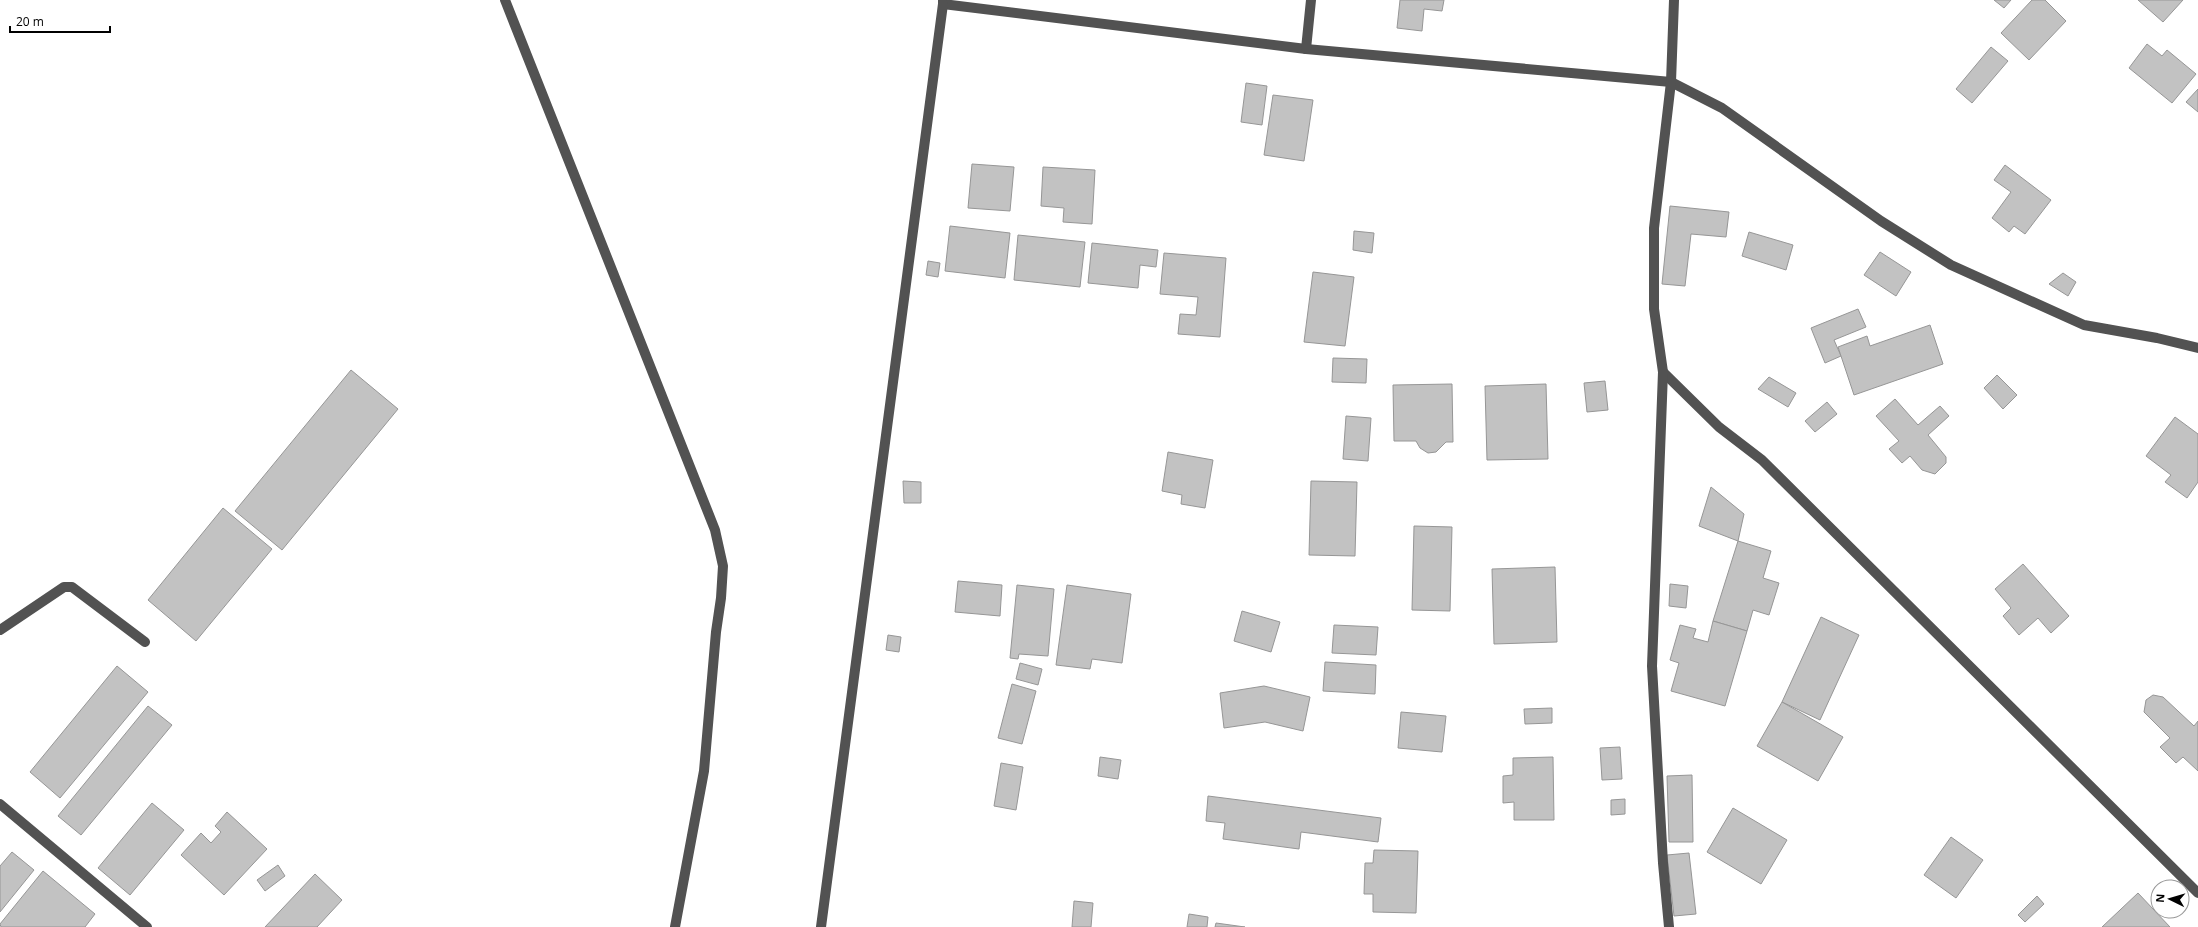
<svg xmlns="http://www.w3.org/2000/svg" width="2198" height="927" font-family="'Open Sans',sans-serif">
<rect width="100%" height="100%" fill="#fff"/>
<g fill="#c2c2c2" stroke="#969696">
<path d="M1400,0H1444L1442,11L1424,9L1422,31L1397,28Z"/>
<path d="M1994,0H2011L2004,8Z"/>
<path d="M2032,0H2045L2066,21L2029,60L2001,33Z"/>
<path d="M2138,0H2183L2163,22Z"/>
<path d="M2147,44L2162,56L2167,50L2196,74L2172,103L2129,68Z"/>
<path d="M1991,47L2008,61L1972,103L1956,89Z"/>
<path d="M1246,83L1267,86L1262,125L1241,122Z"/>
<path d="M2198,89V112L2186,102Z"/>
<path d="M1273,95L1313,100L1304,161L1264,155Z"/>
<path d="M972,164L1014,167L1010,211L968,208Z"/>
<path d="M2005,165L2051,200L2025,234L2014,226L2009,232L1992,218L2011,192L1994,180Z"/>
<path d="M1043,167L1095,170L1092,224L1063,222L1064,208L1041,206Z"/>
<path d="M1670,206L1729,212L1726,237L1691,234L1685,286L1662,284Z"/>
<path d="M950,226L1010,233L1005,278L945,271Z"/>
<path d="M1354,231L1374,233L1372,253L1353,250Z"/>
<path d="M1749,232L1793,245L1786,270L1742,256Z"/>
<path d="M1018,235L1085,242L1080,287L1014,280Z"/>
<path d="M1092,243L1158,250L1156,267L1140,265L1138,288L1088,283Z"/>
<path d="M1880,252L1911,272L1896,296L1864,275Z"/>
<path d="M1164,253L1226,258L1220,337L1178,334L1180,314L1196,315L1198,297L1160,294Z"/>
<path d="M928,261L940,263L938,277L926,275Z"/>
<path d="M1313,272L1354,277L1345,346L1304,342Z"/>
<path d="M2063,273L2076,282L2068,296L2049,284Z"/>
<path d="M1858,309L1866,327L1834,340L1841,356L1825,363L1811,328Z"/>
<path d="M1930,325L1943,364L1854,395L1838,347L1867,336L1870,346Z"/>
<path d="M1333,358L1367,359L1366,383L1332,382Z"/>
<path d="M351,370L398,409L282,550L235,511Z"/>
<path d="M1997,375L2017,395L2003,409L1984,388Z"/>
<path d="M1769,377L1796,393L1788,407L1758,389Z"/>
<path d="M1605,381L1608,410L1587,412L1584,383Z"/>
<path d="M1452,384L1453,442H1446L1436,452L1428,453L1420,448L1416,441H1394L1393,385Z"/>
<path d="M1546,384L1548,459L1487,460L1485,386Z"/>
<path d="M1895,399L1918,425L1940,406L1949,416L1928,435L1946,457V463L1935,474L1922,470L1910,456L1902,463L1889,449L1899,441L1876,416Z"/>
<path d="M1827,402L1837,414L1815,432L1805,421Z"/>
<path d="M1346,416L1371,418L1368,461L1343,459Z"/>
<path d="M2175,417L2198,434V482L2187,498L2165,482L2171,475L2146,456Z"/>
<path d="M1168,452L1213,460L1205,508L1181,504L1182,495L1162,491Z"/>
<path d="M903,481L921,482V503H904Z"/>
<path d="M1311,481L1357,482L1355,556L1309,555Z"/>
<path d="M1711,487L1744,514L1738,541L1699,526Z"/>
<path d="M223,508L272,549L196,641L148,600Z"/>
<path d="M1414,526L1452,527L1450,611L1412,610Z"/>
<path d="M1738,541L1771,551L1763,578L1779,583L1769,615L1753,610L1747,631L1713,621Z"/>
<path d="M2023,564L2069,616L2051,633L2038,618L2019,635L2003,616L2011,608L1995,589Z"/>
<path d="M1555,567L1557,642L1494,644L1492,569Z"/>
<path d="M958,581L1002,585L1000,616L955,612Z"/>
<path d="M1670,584L1688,586L1686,608L1669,606Z"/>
<path d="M1017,585L1054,589L1048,656L1019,654L1018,659L1010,658Z"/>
<path d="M1067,585L1131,594L1122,663L1092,659L1090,669L1056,665Z"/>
<path d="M1242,611L1280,622L1271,652L1234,641Z"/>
<path d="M1821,617L1859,635L1820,720L1782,702Z"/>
<path d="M1713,621L1747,631L1725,706L1671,691L1679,663L1670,660L1680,625L1696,629L1693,638L1708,642Z"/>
<path d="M1334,625L1378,627L1376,655L1332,653Z"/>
<path d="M888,635L901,637L899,652L886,650Z"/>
<path d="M1325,662L1376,665L1375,694L1323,691Z"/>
<path d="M1020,663L1042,669L1038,685L1016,679Z"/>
<path d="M117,666L148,692L60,798L30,772Z"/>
<path d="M1012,684L1036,691L1022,744L998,738Z"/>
<path d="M1264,686L1310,697L1303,731L1265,722L1224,728L1220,693Z"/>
<path d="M2153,695L2163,697L2194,726L2198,721V771L2183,757L2176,763L2160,747L2170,738L2144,712L2146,700Z"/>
<path d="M1782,702L1843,737L1818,781L1757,746Z"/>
<path d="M148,706L172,725L81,835L58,816Z"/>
<path d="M1552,708V723L1525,724L1524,709Z"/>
<path d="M1401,712L1446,716L1442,752L1398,748Z"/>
<path d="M1620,747L1622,779L1602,780L1600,748Z"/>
<path d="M1100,757L1121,760L1118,779L1098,776Z"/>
<path d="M1553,757L1554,820H1514V802L1503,803V776L1513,775V758Z"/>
<path d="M1001,763L1023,767L1016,810L994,806Z"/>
<path d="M1692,775L1693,842H1669L1667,776Z"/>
<path d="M1208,796L1381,818L1378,842L1301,832L1299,849L1223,839L1225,823L1206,821Z"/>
<path d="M1625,799V814L1611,815V800Z"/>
<path d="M152,803L184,830L130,895L98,868Z"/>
<path d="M1733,808L1787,840L1761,884L1707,852Z"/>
<path d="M227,812L267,849L224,895L181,855L201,833L211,843L221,832L215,826Z"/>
<path d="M1951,837L1983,860L1956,898L1924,875Z"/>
<path d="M1374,850L1418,851L1416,913L1373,912V894H1364L1365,863H1373Z"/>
<path d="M12,852L34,870L0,912V866Z"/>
<path d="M1689,853L1696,914L1674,916L1667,855Z"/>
<path d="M278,865L285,876L265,891L257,880Z"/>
<path d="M43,871L95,914L85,927H1L0,924Z"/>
<path d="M315,874L342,900L317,927H265Z"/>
<path d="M2138,893L2170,927H2102Z"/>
<path d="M2037,896L2044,904L2025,922L2018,915Z"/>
<path d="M1074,901L1093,903L1091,927H1072Z"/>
<path d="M1189,914L1208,917L1207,927H1187Z"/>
<path d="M1216,923L1245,927H1215Z"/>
</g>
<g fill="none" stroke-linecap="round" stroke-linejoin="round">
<g stroke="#525252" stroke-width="10">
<path d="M505,0L715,530L723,566L721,598L716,632L704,771L675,927"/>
<path d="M943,0V4L1306,49L1671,82L1722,108L1881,221L1951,265L2084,325L2157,338L2198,348"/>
<path d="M1306,49L1311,0"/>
<path d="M1663,372L1719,427L1762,460L2198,893"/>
<path d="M0,630L64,587H72L145,642"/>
<path d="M0,804L147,927"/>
<path d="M821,927L943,4"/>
<path d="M1669,927L1663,863L1652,666L1663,372L1654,309V228L1671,82L1674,0"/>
</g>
</g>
<g transform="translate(2170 899) rotate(275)"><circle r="19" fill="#ffffff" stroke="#999999"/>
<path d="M0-3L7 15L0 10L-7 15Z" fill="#000000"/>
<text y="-6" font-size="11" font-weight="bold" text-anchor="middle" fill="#000000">N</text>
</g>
<path d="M10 26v6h100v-6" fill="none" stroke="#000000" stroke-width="2"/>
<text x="16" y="26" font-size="12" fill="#000000" stroke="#ffffff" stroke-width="3" paint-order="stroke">20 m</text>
</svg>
